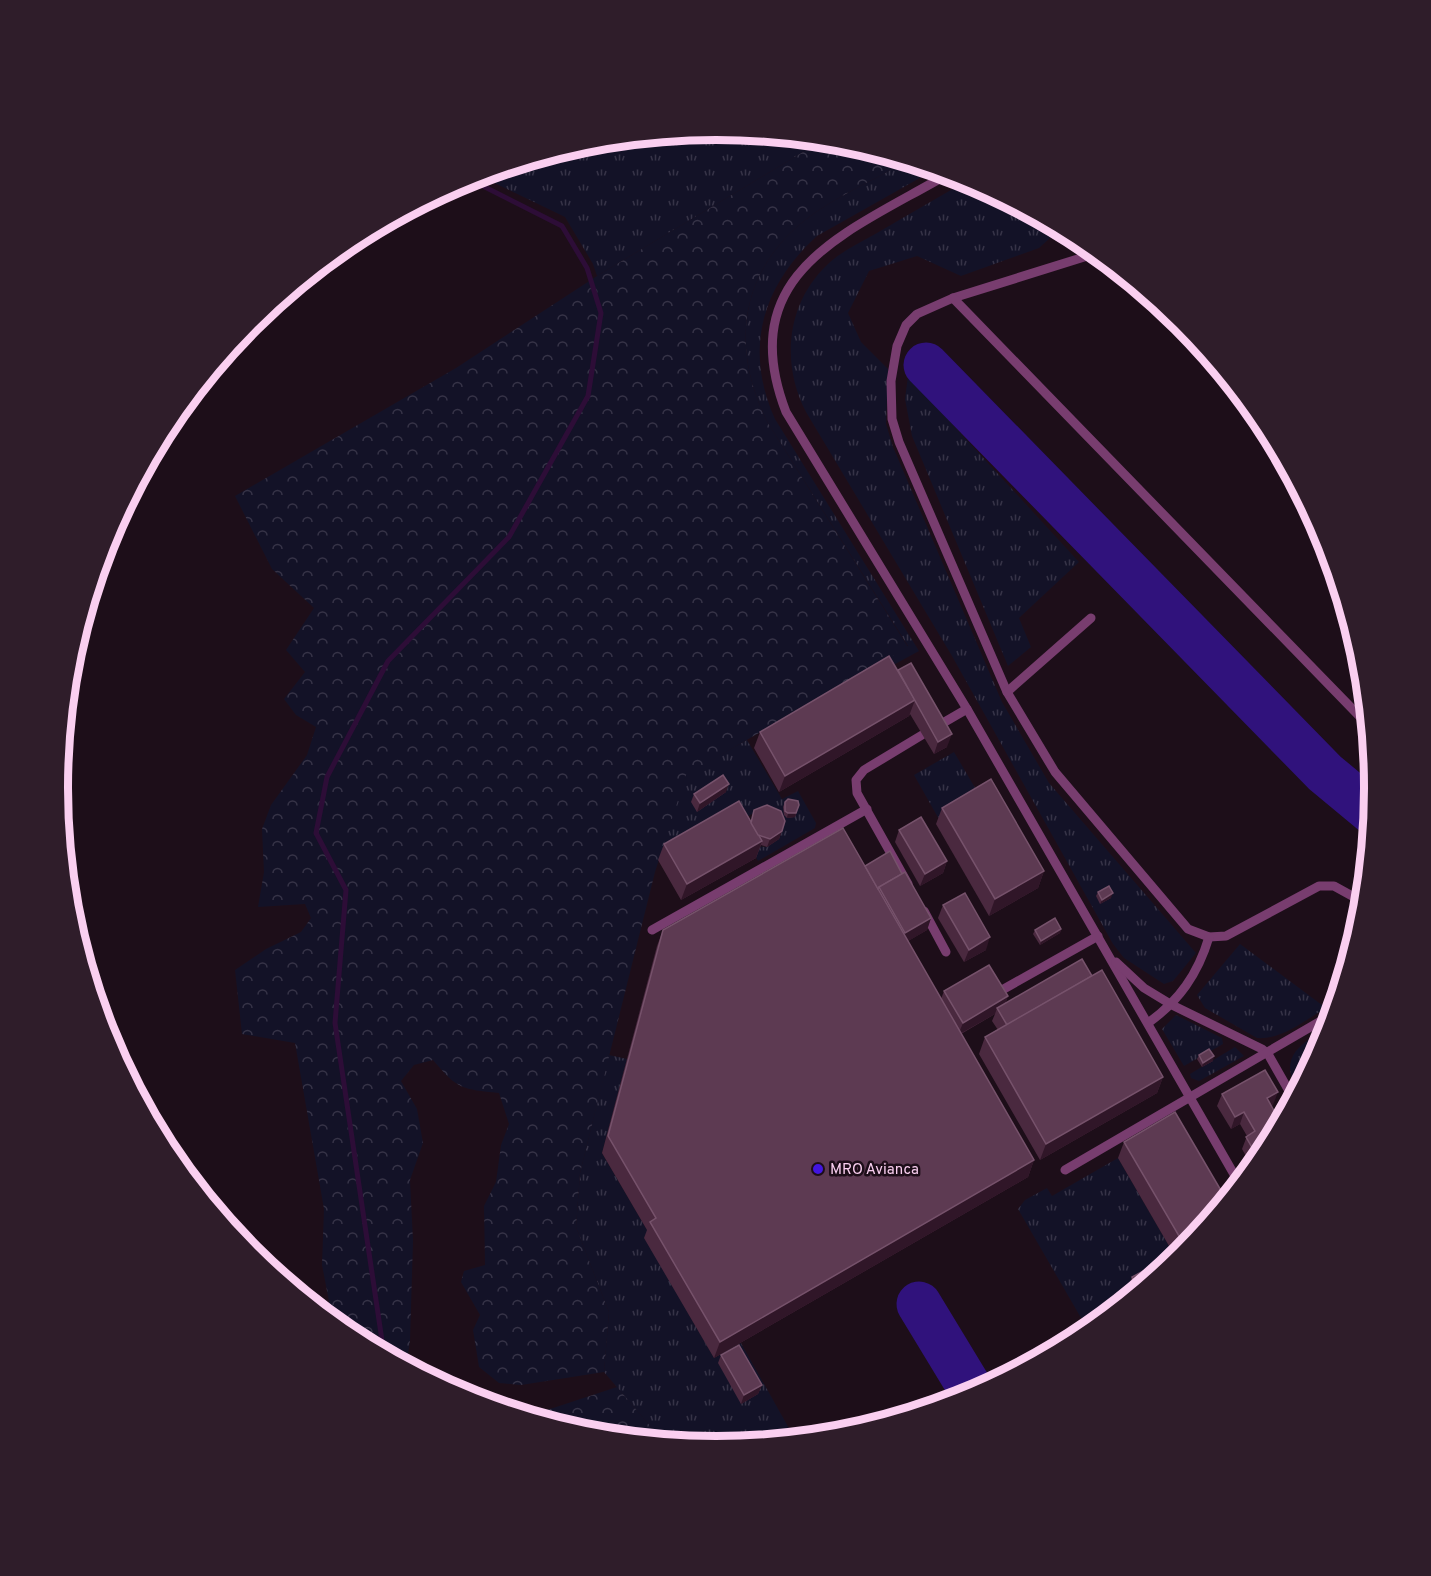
<svg xmlns="http://www.w3.org/2000/svg" width="1431" height="1576" font-family="Overpass,sans-serif">
<defs>
<pattern id="grass-tufts" width="24" height="20" patternUnits="userSpaceOnUse" patternTransform="scale(1.5)"><rect width="24" height="20" fill="#131227"/><path d="M3 7l-1-3M5 7V3M7 7l1-3M15 17l-1-3M17 17v-4M19 17l1-3" fill="none" stroke="#363347"/></pattern>
<pattern id="forest-crowns" width="20" height="18" patternUnits="userSpaceOnUse" patternTransform="scale(1.5)"><rect width="20" height="18" fill="#131227"/><path d="M2 6a3 3 0 1 1 6 0M12 15a3 3 0 1 1 6 0" fill="none" stroke="#363347"/></pattern>
</defs>
<rect width="100%" height="100%" fill="#1d0e19"/>
<g fill="url(#grass-tufts)">
<path d="M716,130L823,140L597,276L593,264L565,217L478,175L587,142Z"/>
<path d="M907,161L934,170L817,236C761,287 744,350 775,419L919,651L886,669L882,662L908,646L768,423C731,351 738,274 804,221C833,198 874,180 907,161Z"/>
<path d="M968,180L1060,229L1039,248L961,276L917,256L869,271L848,313L861,342L888,369L886,424L893,447L1002,702L1049,783L1196,953L1173,981L1164,984L1124,958L1113,944L952,656L806,412C781,364 786,304 827,265C841,251 860,243 877,233C907,215 938,198 968,180Z"/>
<path d="M908,376L1079,562L1019,618L1031,647L1008,666L912,436L905,399Z"/>
<path d="M747,740L782,799L798,791L816,823L815,828L758,861L749,846L767,847L779,839L761,809L736,823L733,818L658,860L686,774Z"/>
<path d="M954,752L981,798L940,821L914,775Z"/>
<path d="M1240,944L1326,1008C1305,1020 1282,1040 1257,1038L1205,1008L1197,995Z"/>
<path d="M1176,1015L1222,1038L1223,1044L1184,1066L1162,1029Z"/>
<path d="M1327,1028L1297,1089C1278,1056 1302,1043 1327,1028Z"/>
<path d="M1235,1047L1244,1056L1199,1081L1191,1078L1190,1074Z"/>
<path d="M609,1055L627,1059L602,1153L650,1235L645,1238L714,1358L741,1343L795,1439L715,1446L663,1441L604,1372L609,1312L576,1227L580,1173Z"/>
<path d="M1118,1158L1176,1258L1088,1330L1018,1209L1025,1200L1047,1188L1052,1196Z"/>
</g>
<g fill="url(#forest-crowns)">
<path d="M823,140L844,142L907,161C874,180 833,198 804,221C738,274 731,351 768,423L908,647L686,775L655,872L580,1173L576,1227L609,1312L604,1372L521,1385L499,1383L479,1367L473,1330L480,1315L461,1282L464,1271L485,1265L484,1206L496,1182L501,1145L509,1124L499,1093C462,1089 458,1090 433,1060L414,1065L401,1081L417,1109L423,1143L410,1180L413,1241L410,1341L406,1366L349,1335L333,1322L322,1265L324,1209L295,1043L242,1034L235,970L266,949L301,932L311,918L305,904L258,907L264,872L262,829L271,805L307,755L316,727L296,715L284,699L305,672L286,650L314,608L272,569L235,496L456,368L597,276Z"/>
<path d="M617,1387L663,1441L587,1434L533,1417L544,1411Z"/>
</g>
<g fill="none" stroke-linecap="round" stroke-linejoin="round">
<path stroke="#2d0d37" stroke-width="5" d="M384,1354L335,1023L346,890L316,833L327,777L388,661L509,537L588,396L601,313L587,268L562,226L467,178"/>
<g stroke="#30127c" stroke-width="45">
<path d="M926,365L1325,773L1372,812"/>
<path d="M919,1304L973,1393"/>
</g>
<g stroke="#783d6f" stroke-width="9">
<path d="M948,174C849,232 732,271 786,412L967,709L1239,1183"/>
<path d="M1097,253L953,298L917,314L906,325L897,346L891,381L892,419L899,442L1007,692L1055,772L1188,929L1209,937L1226,936L1319,886H1334L1363,902"/>
<path d="M953,298L1368,725"/>
<path d="M1007,692L1091,618"/>
<path d="M936,727L967,709"/>
<path d="M908,884L857,793L856,780L864,770L922,735"/>
<path d="M924,911L946,952"/>
<path d="M652,930L867,809"/>
<path d="M1116,962L1144,988L1172,1005L1262,1049L1268,1054L1293,1098"/>
<path d="M1002,990L1098,936"/>
<path d="M1148,1023C1179,1001 1198,974 1209,937"/>
<path d="M1065,1170L1331,1015"/>
</g>
</g>
<g fill="#4a293f">
<path d="M1227,378L1243,397L1242,398L1226,380Z"/>
<path d="M898,670L947,747L934,754L910,714L909,716L779,792L754,748L760,732Z"/>
<path d="M726,792L697,812L691,802L694,794Z"/>
<path d="M785,802L799,805L795,817L787,818L784,815L783,807Z"/>
<path d="M942,808L1044,871L1038,888L989,916L936,824Z"/>
<path d="M754,810L782,831L779,839L767,847L761,845L756,858L681,900L658,860L664,844L751,822Z"/>
<path d="M899,830L947,861L943,873L920,886L895,842Z"/>
<path d="M865,866L902,874L931,918L927,930L908,941L941,999L944,991L1008,996L1005,1004L1092,976L1163,1077L1157,1093L1040,1160L979,1054L985,1037L998,1030L992,1021L995,1014L961,1034L1034,1160L1028,1177L714,1358L644,1238L647,1230L602,1153L657,946L663,930Z"/>
<path d="M1098,892L1111,898L1100,904L1096,896Z"/>
<path d="M943,905L986,950L964,962L938,918Z"/>
<path d="M1061,929L1060,933L1040,945L1033,934L1035,930Z"/>
<path d="M1199,1055L1213,1061L1202,1067L1197,1059Z"/>
<path d="M1222,1094L1273,1105L1271,1106L1263,1154L1252,1167L1242,1149L1247,1136L1240,1124L1231,1129L1217,1106Z"/>
<path d="M1124,1142L1226,1199L1181,1254L1176,1258L1118,1158Z"/>
<path d="M1132,1277L1150,1279L1136,1291L1130,1282Z"/>
<path d="M721,1355L762,1385L758,1394L741,1404L718,1363Z"/>
</g>
<g fill="#301628">
<path d="M915,700L909,716L779,792L785,776Z"/>
<path d="M952,734L947,747L934,754L938,742Z"/>
<path d="M729,784L726,792L697,812L700,803Z"/>
<path d="M788,813H796L795,817L787,818Z"/>
<path d="M782,831L779,839L767,847L770,839Z"/>
<path d="M762,841L756,858L681,900L687,884Z"/>
<path d="M947,861L943,873L920,886L925,874Z"/>
<path d="M1044,871L1038,888L989,916L995,899Z"/>
<path d="M1113,893L1111,898L1100,904L1102,900Z"/>
<path d="M931,918L927,930L900,946L905,933Z"/>
<path d="M1061,929L1060,933L1040,945L1041,941Z"/>
<path d="M990,937L986,950L964,962L969,950Z"/>
<path d="M1008,996L1003,1009L997,1008L995,1014L958,1035L963,1023Z"/>
<path d="M1214,1056L1213,1061L1202,1067L1203,1063Z"/>
<path d="M1163,1077L1157,1093L1040,1160L1046,1144Z"/>
<path d="M1278,1092L1273,1105L1262,1111L1267,1098Z"/>
<path d="M1244,1112L1240,1124L1231,1129L1235,1117Z"/>
<path d="M1034,1160L1028,1177L714,1358L720,1342Z"/>
<path d="M762,1385L758,1394L741,1404L744,1395Z"/>
</g>
<g fill="#5d3a52" stroke="#76526b" stroke-width="1.5">
<path d="M889,656L915,700L785,776L760,732Z"/>
<path d="M911,663L952,734L938,742L898,670Z"/>
<path d="M723,775L729,784L700,803L694,794Z"/>
<path d="M991,779L1044,871L995,899L942,808Z"/>
<path d="M788,799L798,801L799,805L796,813H788L785,811V802Z"/>
<path d="M739,801L762,841L687,884L664,844Z"/>
<path d="M767,805L781,811L785,821L782,831L770,839L758,835L751,823L754,810Z"/>
<path d="M921,817L947,861L925,874L899,830Z"/>
<path d="M843,828L1034,1160L720,1342L650,1222L656,1218L608,1136L663,930Z"/>
<path d="M890,851L902,874L879,887L878,889L865,866Z"/>
<path d="M905,872L931,918L905,933L879,887Z"/>
<path d="M1109,886L1113,893L1102,900L1098,892Z"/>
<path d="M965,893L990,937L969,950L943,905Z"/>
<path d="M1055,918L1061,929L1041,941L1035,930Z"/>
<path d="M1082,959L1092,976L1007,1025L997,1008Z"/>
<path d="M989,965L1008,996L963,1023L944,991Z"/>
<path d="M1102,970L1163,1077L1046,1144L985,1037Z"/>
<path d="M1209,1049L1214,1056L1203,1063L1199,1055Z"/>
<path d="M1265,1070L1278,1092L1267,1098L1278,1118L1284,1115L1263,1154L1258,1158L1246,1137L1255,1131L1244,1112L1235,1117L1222,1094Z"/>
<path d="M1175,1112L1226,1199L1186,1248L1124,1142Z"/>
<path d="M1145,1270L1150,1279L1138,1289L1132,1277Z"/>
<path d="M739,1345L762,1385L744,1395L721,1355Z"/>
</g>
<circle fill="#4215e0" stroke="#1d0e19" stroke-width="2" cx="818" cy="1169" r="6"/>
<g text-anchor="middle" stroke-width="5" stroke-linejoin="round" paint-order="stroke">
<g font-size="15" fill="#facff0" stroke="#1d0e19" text-anchor="start">
<text x="830" y="1174">MRO Avianca</text>
</g>
</g>
<path d="M0 0H1431V1576H0ZM68 788a648 648 0 1 1 1296 0a648 648 0 1 1-1296 0Z" fill="#2f1d2a" fill-rule="evenodd"/>
<path fill="none" stroke="#facff0" stroke-width="8" d="M68 788a648 648 0 1 1 1296 0a648 648 0 1 1-1296 0Z"/>
</svg>
